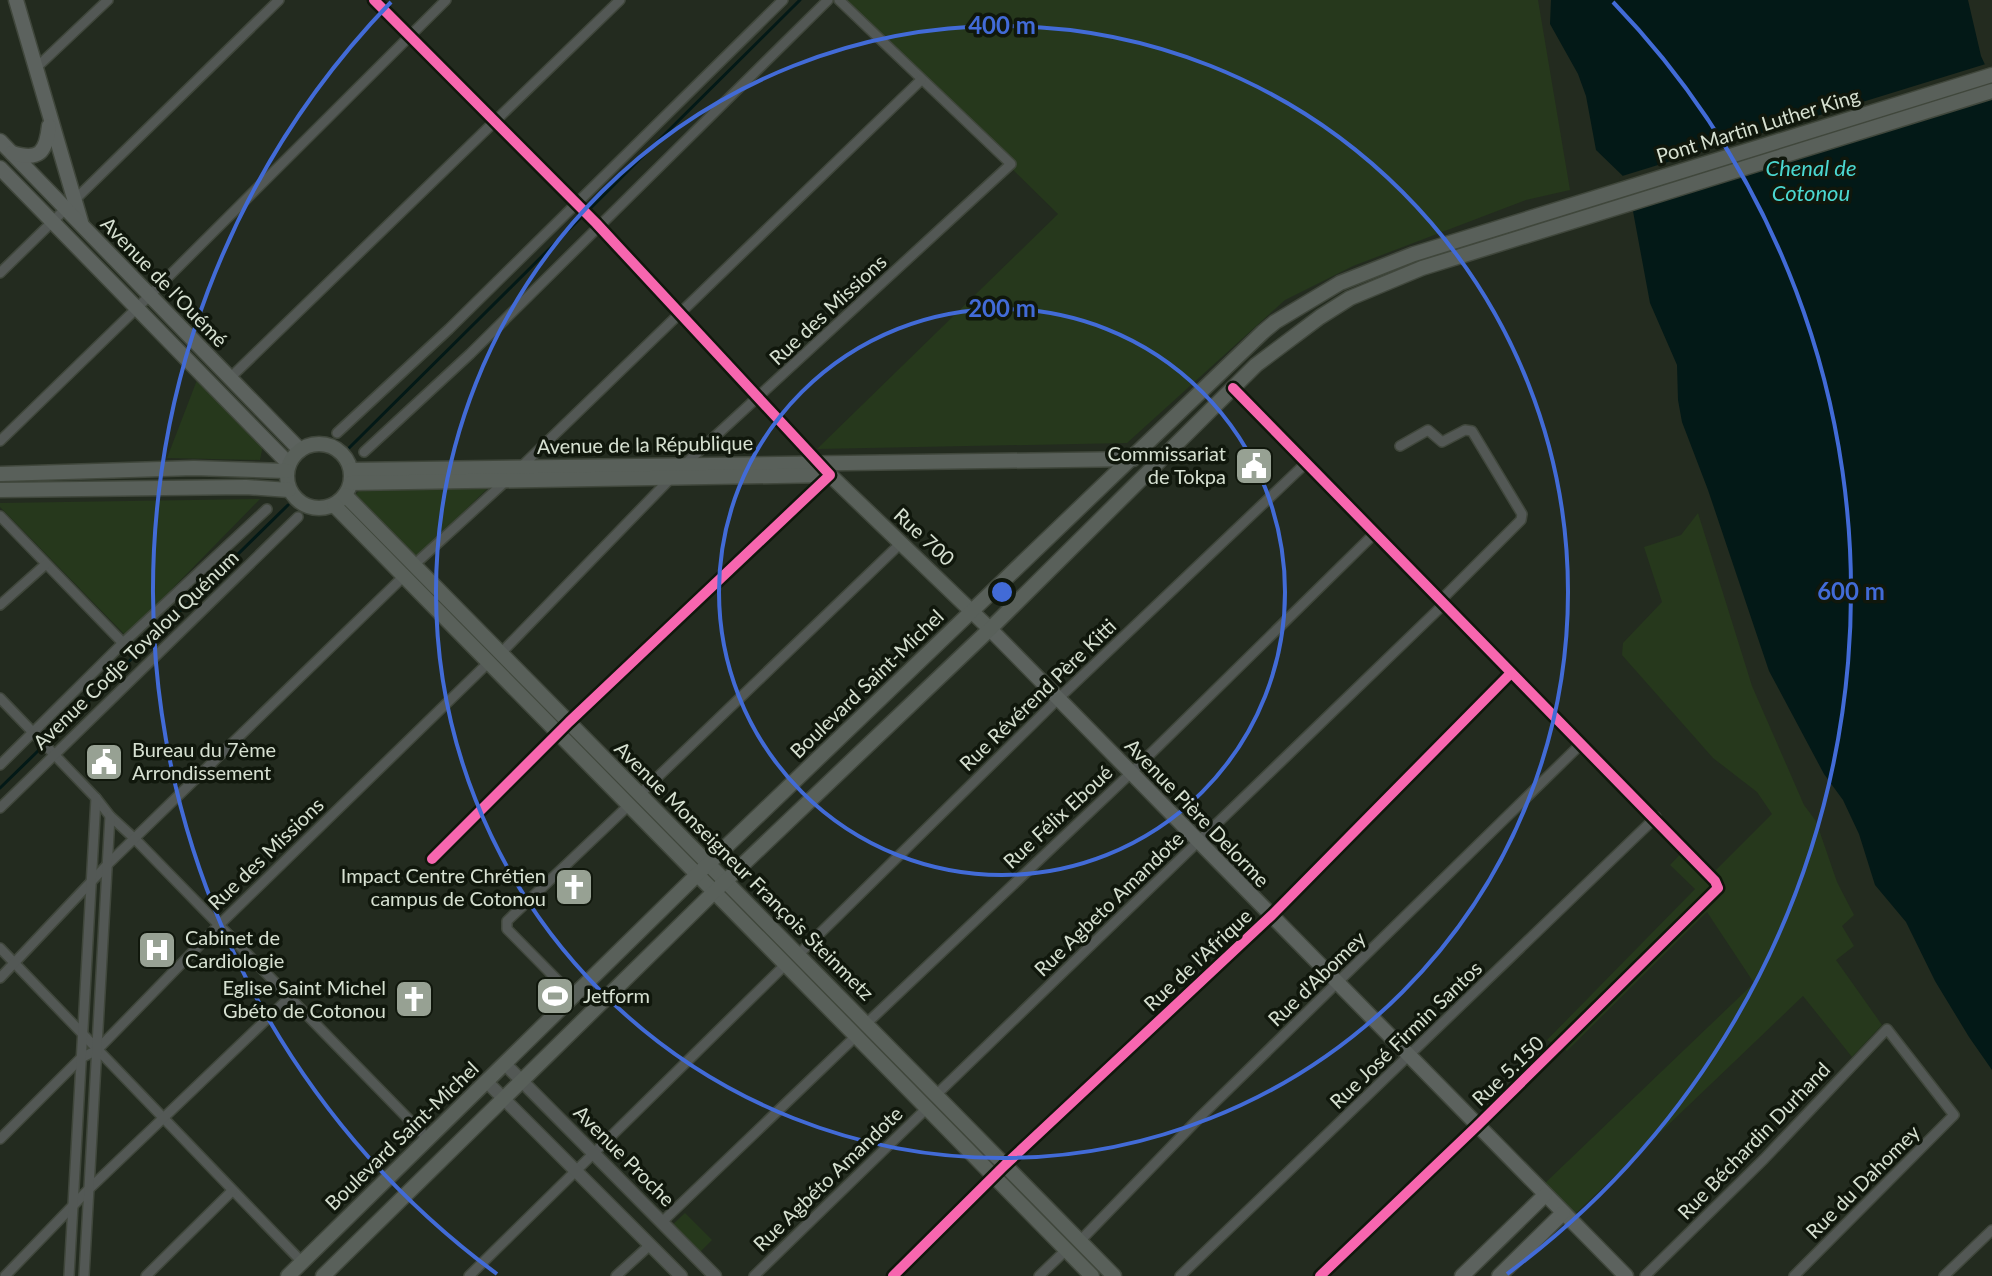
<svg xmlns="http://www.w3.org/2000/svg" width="1992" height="1276" font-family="Lato,sans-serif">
<rect width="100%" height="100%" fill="#232b1f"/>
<g fill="#26381c">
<path d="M840,0H1538L1570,190L1526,200L1353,266L1285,300L1127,443L817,449L1058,214Z"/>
<path d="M197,380L263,445L260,460L167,458Z"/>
<path d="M489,487L417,557L354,496L362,488Z"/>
<path d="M260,499L126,636L0,507V503Z"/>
<path d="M1698,513L1752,686L1804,805L1816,821L1837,882L1854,915L1842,926L1854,946L1836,960L1882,1025L1852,1057L1803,996L1575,1214L1543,1185L1754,983L1707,912L1567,1051L1547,1040L1695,889L1670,865L1688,846L1714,872L1772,814L1757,792L1713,758L1622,655L1623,643L1662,602L1644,547L1681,535Z"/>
<path d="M685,1213L712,1240L698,1254L670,1227Z"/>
</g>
<path fill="#031917" d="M1551,0H1968L1981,56L1992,80V1070L1969,1037L1935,981L1906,922L1875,885L1859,834L1843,800L1824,774L1769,671L1708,490L1682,422L1678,400L1677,365L1650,303L1630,195L1625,178L1596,150L1586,96L1578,74L1550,24Z"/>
<path fill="#232b1f" d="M1989,63L1992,69V98L1629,209L1619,177Z"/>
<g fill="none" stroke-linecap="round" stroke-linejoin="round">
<g stroke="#031917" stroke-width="3">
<path d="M349,448L800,0"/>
<path d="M50,739L288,505"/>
<path d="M0,788L40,749"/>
</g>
<defs>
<g id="minor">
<path d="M374,0L596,223L820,465"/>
<path d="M36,68L108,0"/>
<path d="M0,273L279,0"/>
<path d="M230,378L620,0"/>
<path d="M1233,388L1715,881L1718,888L1477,1126L1320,1276"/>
<path d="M337,433L449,329L783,0"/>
<path d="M0,441L137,308L446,0"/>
<path d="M1400,446L1428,430L1442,442L1465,430L1472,431L1522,514L1521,520L1440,601"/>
<path d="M364,452L470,354L828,0"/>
<path d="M685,464L1011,164L839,0"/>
<path d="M521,467L921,80"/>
<path d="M0,516L123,643"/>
<path d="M414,565L507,480"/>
<path d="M0,605L46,564"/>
<path d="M501,653L671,478"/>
<path d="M0,698L96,798L110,816L135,839L428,1139"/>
<path d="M0,765L123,643L267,509"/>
<path d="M640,794L901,543"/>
<path d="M0,808L298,517"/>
<path d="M432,859L569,722L830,476"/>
<path d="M0,948L302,1262"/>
<path d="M798,955L1059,698L1306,463"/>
<path d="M0,978L107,865L404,576"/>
<path d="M574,997L507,929V921L629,805"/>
<path d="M866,1024L1132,772L1374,534"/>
<path d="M936,1095L1444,604"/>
<path d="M0,1139L81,1058L97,1050L219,925L489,662"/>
<path d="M662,1222L856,1036"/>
<path d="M1080,1241L1201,1116L1581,744"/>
<path d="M5,1276L89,1189L290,997"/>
<path d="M69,1276L96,798"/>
<path d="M84,1276L110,816"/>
<path d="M146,1276L232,1191"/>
<path d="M469,1276L786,964"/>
<path d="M616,1276L650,1245"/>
<path d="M754,1276L927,1108"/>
<path d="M893,1276L1005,1165L1272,915L1511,673"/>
<path d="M1039,1276L1066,1250"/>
<path d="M1180,1276L1656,817"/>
<path d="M1645,1276L1764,1159L1887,1029L1954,1115L1794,1276"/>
<path d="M1944,1276L1992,1230"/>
</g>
<g id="tertiary">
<path d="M505,1064L715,1276"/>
<path d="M487,1082L681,1276"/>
</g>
<g id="secondary">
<path d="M16,0L81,222"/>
<path d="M0,141L300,450"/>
<path d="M12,153C39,161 46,153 49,126"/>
<path d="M0,168L289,464"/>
<path d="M990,629L1626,1276"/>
<path d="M1462,1276L1545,1195"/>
<path d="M1499,1276L1563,1213"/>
</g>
<g id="primary">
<circle cx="319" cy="476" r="32"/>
<path d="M351,470L1133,459"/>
<path d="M0,474L194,468L287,471"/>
<path d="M351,483L830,475L990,629"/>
<path d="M0,490L246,487L289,490"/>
<path d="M345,495L1114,1276"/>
<path d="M334,505L1092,1276"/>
<path d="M288,1276L708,864L1263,332L1275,322L1340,283L1414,254L1992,75"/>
<path d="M323,1276L714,892L990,629L1256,365L1320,317L1350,298L1422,268L1992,91"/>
</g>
</defs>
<use href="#minor" stroke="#40473c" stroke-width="12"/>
<use href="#tertiary" stroke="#40473c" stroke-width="15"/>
<use href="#secondary" stroke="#40473c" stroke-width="17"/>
<use href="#primary" stroke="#40473c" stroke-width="17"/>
<use href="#minor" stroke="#535855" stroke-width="9"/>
<use href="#tertiary" stroke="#535855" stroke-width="12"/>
<use href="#secondary" stroke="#5c625e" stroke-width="14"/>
<use href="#primary" stroke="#59605a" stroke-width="14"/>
<defs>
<g id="cycleway">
<path d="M374,0L596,223L830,475L569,722L432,859"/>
<path d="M1233,388L1715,881L1718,888L1477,1126L1320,1276"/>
<path d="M893,1276L1005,1165L1272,915L1511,673"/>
</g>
</defs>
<use href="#cycleway" stroke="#10170c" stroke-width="15"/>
<use href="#cycleway" stroke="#f766af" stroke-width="10"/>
</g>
<g fill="none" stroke="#426bd7" stroke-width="4">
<circle cx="1002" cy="592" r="283"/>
<circle cx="1002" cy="592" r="566"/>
<path d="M497 1274A849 849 0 0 1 391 2M1613 2A849 849 0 0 1 1507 1274"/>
</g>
<defs>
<symbol id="civic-square" viewBox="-11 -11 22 22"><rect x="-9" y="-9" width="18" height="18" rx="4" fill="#97a193" stroke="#10170c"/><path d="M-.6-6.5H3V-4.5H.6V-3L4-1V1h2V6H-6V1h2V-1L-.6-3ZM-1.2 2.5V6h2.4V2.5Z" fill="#fff"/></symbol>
<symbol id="church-square" viewBox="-11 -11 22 22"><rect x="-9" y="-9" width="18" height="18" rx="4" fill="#97a193" stroke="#10170c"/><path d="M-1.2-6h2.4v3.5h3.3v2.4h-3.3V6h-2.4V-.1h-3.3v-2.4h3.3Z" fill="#fff"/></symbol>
<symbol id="hospital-square" viewBox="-11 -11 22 22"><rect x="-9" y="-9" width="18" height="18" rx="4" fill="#97a193" stroke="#10170c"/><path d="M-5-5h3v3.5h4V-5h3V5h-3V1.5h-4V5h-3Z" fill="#fff"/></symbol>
<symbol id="stadium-square" viewBox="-11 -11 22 22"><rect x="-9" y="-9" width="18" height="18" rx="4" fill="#97a193" stroke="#10170c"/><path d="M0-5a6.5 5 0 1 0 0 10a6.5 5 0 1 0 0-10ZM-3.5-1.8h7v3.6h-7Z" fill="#fff"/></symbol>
</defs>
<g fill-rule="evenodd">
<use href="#civic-square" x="1232" y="444" width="44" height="44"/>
<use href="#civic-square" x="82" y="740" width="44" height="44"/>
<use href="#church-square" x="552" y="865" width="44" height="44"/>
<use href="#hospital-square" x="135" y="928" width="44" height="44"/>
<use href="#stadium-square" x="533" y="974" width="44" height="44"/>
<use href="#church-square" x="392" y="977" width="44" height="44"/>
</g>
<g text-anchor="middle" stroke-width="7" stroke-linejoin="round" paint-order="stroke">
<g font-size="20" fill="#d6e0d1" stroke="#10170c">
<text transform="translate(1758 126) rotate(-17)" y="7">Pont Martin Luther King</text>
<text transform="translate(164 282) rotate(46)" y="7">Avenue de l'Ouémé</text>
<text transform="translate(828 310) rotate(-43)" y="7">Rue des Missions</text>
<text transform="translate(645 445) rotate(-1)" y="7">Avenue de la République</text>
<text transform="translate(924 537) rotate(43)" y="7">Rue 700</text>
<text transform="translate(136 650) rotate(-44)" y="7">Avenue Codje Tovalou Quénum</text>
<text transform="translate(867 684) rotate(-44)" y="7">Boulevard Saint-Michel</text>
<text transform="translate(1038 695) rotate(-44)" y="7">Rue Révérend Père Kitti</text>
<text transform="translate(1197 813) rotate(46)" y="7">Avenue Pière Delorme</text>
<text transform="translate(1058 817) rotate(-43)" y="7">Rue Félix Eboué</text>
<text transform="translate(266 854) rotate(-44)" y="7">Rue des Missions</text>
<text transform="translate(744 871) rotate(45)" y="7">Avenue Monseigneur François Steinmetz</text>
<text transform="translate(1109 904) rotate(-44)" y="7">Rue Agbeto Amandote</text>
<text transform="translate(1198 960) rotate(-43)" y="7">Rue de l'Afrique</text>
<text transform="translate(1317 979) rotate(-44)" y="7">Rue d'Abomey</text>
<text transform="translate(1406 1035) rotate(-44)" y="7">Rue José Firmin Santos</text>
<text transform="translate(1508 1071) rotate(-44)" y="7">Rue 5.150</text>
<text transform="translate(402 1136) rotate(-44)" y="7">Boulevard Saint-Michel</text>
<text transform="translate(1754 1141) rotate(-46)" y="7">Rue Béchardin Durhand</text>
<text transform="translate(624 1156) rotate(45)" y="7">Avenue Proche</text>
<text transform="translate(828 1179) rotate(-44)" y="7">Rue Agbéto Amandote</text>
<text transform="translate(1863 1182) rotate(-45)" y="7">Rue du Dahomey</text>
</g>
<g font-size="20" fill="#d6e0d1" stroke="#10170c" text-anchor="end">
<text x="1226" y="461">Commissariat<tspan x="1226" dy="23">de Tokpa</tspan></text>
<text x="132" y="757" text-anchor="start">Bureau du 7ème<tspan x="132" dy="23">Arrondissement</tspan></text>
<text x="546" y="883">Impact Centre Chrétien<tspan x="546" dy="23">campus de Cotonou</tspan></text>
<text x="185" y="945" text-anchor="start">Cabinet de<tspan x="185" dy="23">Cardiologie</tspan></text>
<text x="386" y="995">Eglise Saint Michel<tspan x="386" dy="23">Gbéto de Cotonou</tspan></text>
<text x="583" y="1003" text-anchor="start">Jetform</text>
</g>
<g font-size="22" font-style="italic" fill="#4bd8d1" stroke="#10170c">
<text x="1811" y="176">Chenal de<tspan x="1811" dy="25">Cotonou</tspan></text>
</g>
</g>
<circle cx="1002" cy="592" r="12" fill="#426bd7" stroke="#10170c" stroke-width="4"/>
<g font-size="24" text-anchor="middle" font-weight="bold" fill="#426bd7" stroke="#10170c" stroke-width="7" stroke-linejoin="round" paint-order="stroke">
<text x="1002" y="34">400 m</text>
<text x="1002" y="317">200 m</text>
<text x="1851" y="600">600 m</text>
</g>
</svg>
